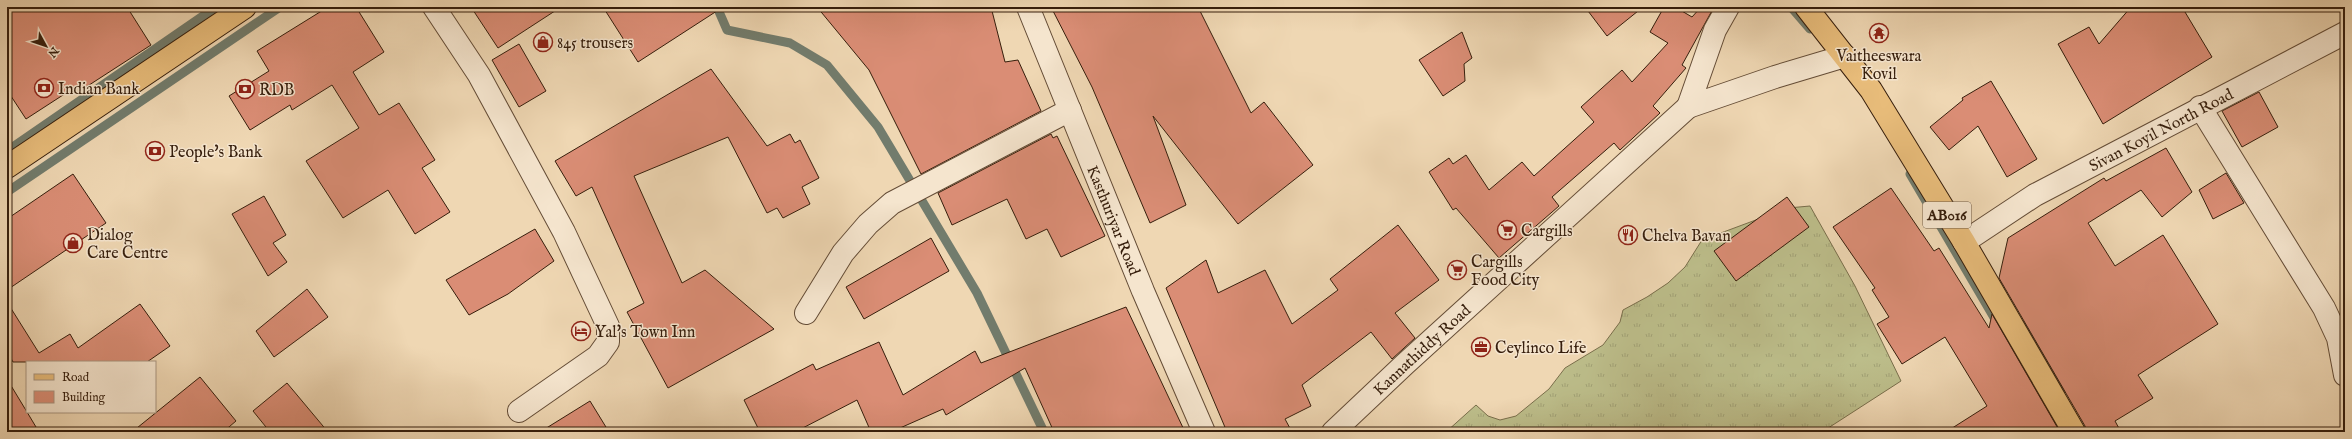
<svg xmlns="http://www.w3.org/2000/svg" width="2352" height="439" font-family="'IM FELL English',serif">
<defs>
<pattern id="grass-tufts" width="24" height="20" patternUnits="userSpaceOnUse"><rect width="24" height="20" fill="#bcbd8a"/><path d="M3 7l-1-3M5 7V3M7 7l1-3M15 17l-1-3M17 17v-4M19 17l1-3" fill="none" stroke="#a2a276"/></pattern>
</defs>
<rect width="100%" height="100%" fill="#efd7b3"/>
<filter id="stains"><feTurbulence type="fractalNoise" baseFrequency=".005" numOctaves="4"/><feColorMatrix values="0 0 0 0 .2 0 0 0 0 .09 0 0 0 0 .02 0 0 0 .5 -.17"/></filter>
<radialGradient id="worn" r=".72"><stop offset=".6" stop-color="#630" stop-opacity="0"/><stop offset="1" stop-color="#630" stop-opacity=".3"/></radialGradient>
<path fill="url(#grass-tufts)" stroke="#796e4b" d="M1810,206L1855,286L1901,381L1822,432H1446L1476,405L1488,416L1500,420L1516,416L1549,389L1565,368L1603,345L1620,322L1623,310L1647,297L1668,283L1685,267L1702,240L1788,208Z"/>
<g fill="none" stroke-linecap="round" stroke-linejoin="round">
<g stroke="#727c6d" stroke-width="9">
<path d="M717,7L727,30L790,43L827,65L878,127L977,293L1044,432"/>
<path d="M1791,7L1810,29"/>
<path d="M7,151L216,7"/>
<path d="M1910,174L2061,432"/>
<path d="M7,192L280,7"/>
<path d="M2025,325L2064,389"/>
</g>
</g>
<g fill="#da8d75" stroke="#361e0c">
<path d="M7,7H127L151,45L83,89L80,84L26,119L7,90Z"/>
<path d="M328,7H356L384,52L353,72L379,115L399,103L435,160L422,168L450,212L415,234L388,190L343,218L306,161L359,128L332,85L292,110L290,105L250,130L229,96L269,71L257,51Z"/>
<path d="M471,7H561L498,48Z"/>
<path d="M603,7H723L638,62Z"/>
<path d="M817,7H991L1005,62L1018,60L1041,111L921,174L869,70Z"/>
<path d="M1051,7H1198L1251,113L1264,102L1313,165L1238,224L1153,116L1186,205L1150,223L1092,87Z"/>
<path d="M1585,7H1643L1607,36Z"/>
<path d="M1664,7H1675L1692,17L1701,7H1714L1682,65L1686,68L1653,106L1660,113L1620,150L1614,143L1552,197L1559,206L1499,258L1456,208L1453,210L1429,172L1449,158L1453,164L1466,155L1489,190L1522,162L1534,176L1594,122L1581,107L1622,70L1632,82L1668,43L1650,32Z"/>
<path d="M2131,7H2182L2212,57L2103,124L2058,44L2089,27L2099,44Z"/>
<path d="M1462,32L1472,58L1464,64L1465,81L1443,96L1419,60Z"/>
<path d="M519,44L546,91L519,107L492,60Z"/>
<path d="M711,69L767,146L790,134L795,143L800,140L819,178L802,187L810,204L783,218L777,208L767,213L728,137L634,176L682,283L705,270L774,329L668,388L627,312L644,303L592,187L576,196L555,161Z"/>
<path d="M1991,81L2037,159L2007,177L1978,126L1949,150L1930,127L1963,100L1962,98Z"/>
<path d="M2259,92L2278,127L2242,147L2222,111Z"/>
<path d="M1051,134L1053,138L1057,136L1105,236L1061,257L1047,229L1026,239L1007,199L952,225L938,193Z"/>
<path d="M2166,148L2192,192L2162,217L2141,190L2088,223L2115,266L2163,235L2218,324L2138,375L2153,398L2115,421L2121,432H2086L2085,426L1999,278L2008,238L2104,178L2106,181Z"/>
<path d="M2226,173L2244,203L2213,219L2199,190Z"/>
<path d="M73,174L106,223L7,290V219Z"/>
<path d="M1891,188L1934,251L1939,248L1989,328L1992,314L2060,432H1946L1987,406L1945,337L1902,364L1877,324L1889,317L1872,290L1875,288L1833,227Z"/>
<path d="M264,196L286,235L273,243L287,262L268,276L232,214Z"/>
<path d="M1787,197L1809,227L1736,281L1714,251Z"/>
<path d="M1398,225L1439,280L1395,313L1415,338L1392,359L1371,332L1302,385L1311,406L1285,419L1292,432H1227L1166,288L1206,260L1218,293L1265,270L1292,324L1338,290L1330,279Z"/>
<path d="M535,229L554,261L508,294L469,315L446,280Z"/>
<path d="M931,238L949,271L864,319L846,287Z"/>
<path d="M307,289L328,317L274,357L256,331Z"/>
<path d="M7,302L39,353L70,334L78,348L140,304L170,346L147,362H13L7,351Z"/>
<path d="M1126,307L1185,432H1054L1025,368L946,415L943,409L891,432H871L857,400L795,432H760L744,400L813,364L816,370L879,342L903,395L975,351L981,363Z"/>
<path d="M200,377L236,421L223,432H132Z"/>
<path d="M7,379L27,412L39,432H7Z"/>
<path d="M287,383L328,432H270L253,411Z"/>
<path d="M590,401L609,432H540Z"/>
</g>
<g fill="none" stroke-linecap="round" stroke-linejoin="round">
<defs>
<g id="minor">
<path d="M434,7L479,75L564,232L608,326V342L598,356L519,411"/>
<path id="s1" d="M1028,7L1143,291L1204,432"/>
<path d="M1728,7L1715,30L1688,107L1775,77L1845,56"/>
<path d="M2200,107L2324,308L2338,338L2345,375"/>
<path id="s2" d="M1964,242L2035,195L2345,33"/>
<path d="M806,313L843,253L868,224L892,203L1070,110"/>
<path id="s3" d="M1333,432L1405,364L1688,107"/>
</g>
<g id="major">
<path d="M1806,7L1871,90L1964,242L2074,432"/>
<path d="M7,167L245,7"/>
</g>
</defs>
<use href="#minor" stroke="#644c36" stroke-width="24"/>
<use href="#major" stroke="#361e0c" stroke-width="24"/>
<use href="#minor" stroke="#f5e5ce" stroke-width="22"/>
<use href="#major" stroke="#e8bc7a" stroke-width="22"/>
</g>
<defs>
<symbol id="temple-ring" viewBox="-11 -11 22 22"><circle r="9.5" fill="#f5e5ce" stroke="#8f2418" stroke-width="1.5"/><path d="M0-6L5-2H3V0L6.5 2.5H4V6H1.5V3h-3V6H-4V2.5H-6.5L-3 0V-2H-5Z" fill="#8f2418"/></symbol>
<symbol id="shop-ring" viewBox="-11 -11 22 22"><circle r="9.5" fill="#f5e5ce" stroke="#8f2418" stroke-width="1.5"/><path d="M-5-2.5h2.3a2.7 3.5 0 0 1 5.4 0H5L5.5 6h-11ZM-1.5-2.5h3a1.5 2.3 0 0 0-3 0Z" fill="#8f2418"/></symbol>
<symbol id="bank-ring" viewBox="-11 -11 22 22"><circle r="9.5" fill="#f5e5ce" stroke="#8f2418" stroke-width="1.5"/><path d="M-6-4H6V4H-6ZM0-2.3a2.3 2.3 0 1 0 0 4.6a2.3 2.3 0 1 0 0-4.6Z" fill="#8f2418"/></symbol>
<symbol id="supermarket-ring" viewBox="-11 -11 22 22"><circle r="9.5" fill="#f5e5ce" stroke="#8f2418" stroke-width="1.5"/><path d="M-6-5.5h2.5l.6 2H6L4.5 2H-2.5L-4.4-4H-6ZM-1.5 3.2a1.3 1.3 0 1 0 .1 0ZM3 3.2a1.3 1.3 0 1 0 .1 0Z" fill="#8f2418"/></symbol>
<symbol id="restaurant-ring" viewBox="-11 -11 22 22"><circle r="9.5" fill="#f5e5ce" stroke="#8f2418" stroke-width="1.5"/><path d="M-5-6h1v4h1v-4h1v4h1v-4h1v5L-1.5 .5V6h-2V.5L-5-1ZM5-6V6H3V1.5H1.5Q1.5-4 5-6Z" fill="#8f2418"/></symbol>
<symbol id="hotel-ring" viewBox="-11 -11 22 22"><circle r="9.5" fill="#f5e5ce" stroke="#8f2418" stroke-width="1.5"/><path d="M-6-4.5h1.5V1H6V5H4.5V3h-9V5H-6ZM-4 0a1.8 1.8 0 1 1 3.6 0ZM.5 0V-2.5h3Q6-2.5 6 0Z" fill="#8f2418"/></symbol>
<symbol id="office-ring" viewBox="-11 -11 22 22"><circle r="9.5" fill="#f5e5ce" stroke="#8f2418" stroke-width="1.5"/><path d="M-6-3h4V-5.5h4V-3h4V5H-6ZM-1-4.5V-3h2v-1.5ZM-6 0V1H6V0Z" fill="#8f2418"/></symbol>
</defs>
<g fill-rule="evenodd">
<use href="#temple-ring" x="1868" y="22" width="22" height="22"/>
<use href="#shop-ring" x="532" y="31" width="22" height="22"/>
<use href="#bank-ring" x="33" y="77" width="22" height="22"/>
<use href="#bank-ring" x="234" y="78" width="22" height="22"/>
<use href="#bank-ring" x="144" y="140" width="22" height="22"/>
<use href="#supermarket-ring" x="1496" y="219" width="22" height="22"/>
<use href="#restaurant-ring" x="1617" y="224" width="22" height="22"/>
<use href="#shop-ring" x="62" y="232" width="22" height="22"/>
<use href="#supermarket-ring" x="1446" y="259" width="22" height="22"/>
<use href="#hotel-ring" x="570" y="320" width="22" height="22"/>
<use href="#office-ring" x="1470" y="336" width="22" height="22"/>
</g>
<g text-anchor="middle" stroke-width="3" stroke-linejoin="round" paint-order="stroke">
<rect fill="#f5e5ce" stroke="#6f5a46" stroke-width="1" x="1923" y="202" width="48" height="26" rx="3"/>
<g font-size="15" font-weight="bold" fill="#361e0c">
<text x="1947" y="220">AB016</text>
</g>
<g font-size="16" fill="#361e0c" stroke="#f5e5ce" text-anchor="start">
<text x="557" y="48">845 trousers</text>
<text x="1879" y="61" text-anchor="middle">Vaitheeswara<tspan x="1879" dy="18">Kovil</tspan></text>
<text x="58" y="94">Indian Bank</text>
<text x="259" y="95">RDB</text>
<text x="169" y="157">People's Bank</text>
<text x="1521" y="236">Cargills</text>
<text x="87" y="240">Dialog<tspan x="87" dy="18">Care Centre</tspan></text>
<text x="1642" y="241">Chelva Bavan</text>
<text x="1471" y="267">Cargills<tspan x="1471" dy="18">Food City</tspan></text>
<text x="595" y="337">Yal's Town Inn</text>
<text x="1495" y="353">Ceylinco Life</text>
</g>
<g font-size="16" fill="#361e0c" stroke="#f5e5ce">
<text dy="6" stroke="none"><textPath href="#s2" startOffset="227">Sivan Koyil North Road</textPath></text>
<text dy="6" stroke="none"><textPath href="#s1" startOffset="230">Kasthuriyar Road</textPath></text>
<text dy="6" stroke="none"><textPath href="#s3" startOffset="121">Kannathiddy Road</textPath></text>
</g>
</g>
<rect width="2352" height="439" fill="none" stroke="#efd7b3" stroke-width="24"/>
<rect x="8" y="8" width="2336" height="423" fill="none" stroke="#361e0c" stroke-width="2"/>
<rect x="12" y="12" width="2328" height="415" fill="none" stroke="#361e0c"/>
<rect x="26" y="361" width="130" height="52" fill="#f5e5ce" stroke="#a99580"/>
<rect x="34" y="374" width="20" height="6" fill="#e8bc7a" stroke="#a99580"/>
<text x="62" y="381" font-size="12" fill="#361e0c">Road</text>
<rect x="34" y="391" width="20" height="12" fill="#da8d75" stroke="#a99580"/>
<text x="62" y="401" font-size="12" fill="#361e0c">Building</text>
<g transform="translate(46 46) rotate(130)" stroke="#f5e5ce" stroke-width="3" paint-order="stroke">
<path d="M0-3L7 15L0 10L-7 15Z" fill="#361e0c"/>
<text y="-6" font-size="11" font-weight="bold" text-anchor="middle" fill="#361e0c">N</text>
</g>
<rect width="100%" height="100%" filter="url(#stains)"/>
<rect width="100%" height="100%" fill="url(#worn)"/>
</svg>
